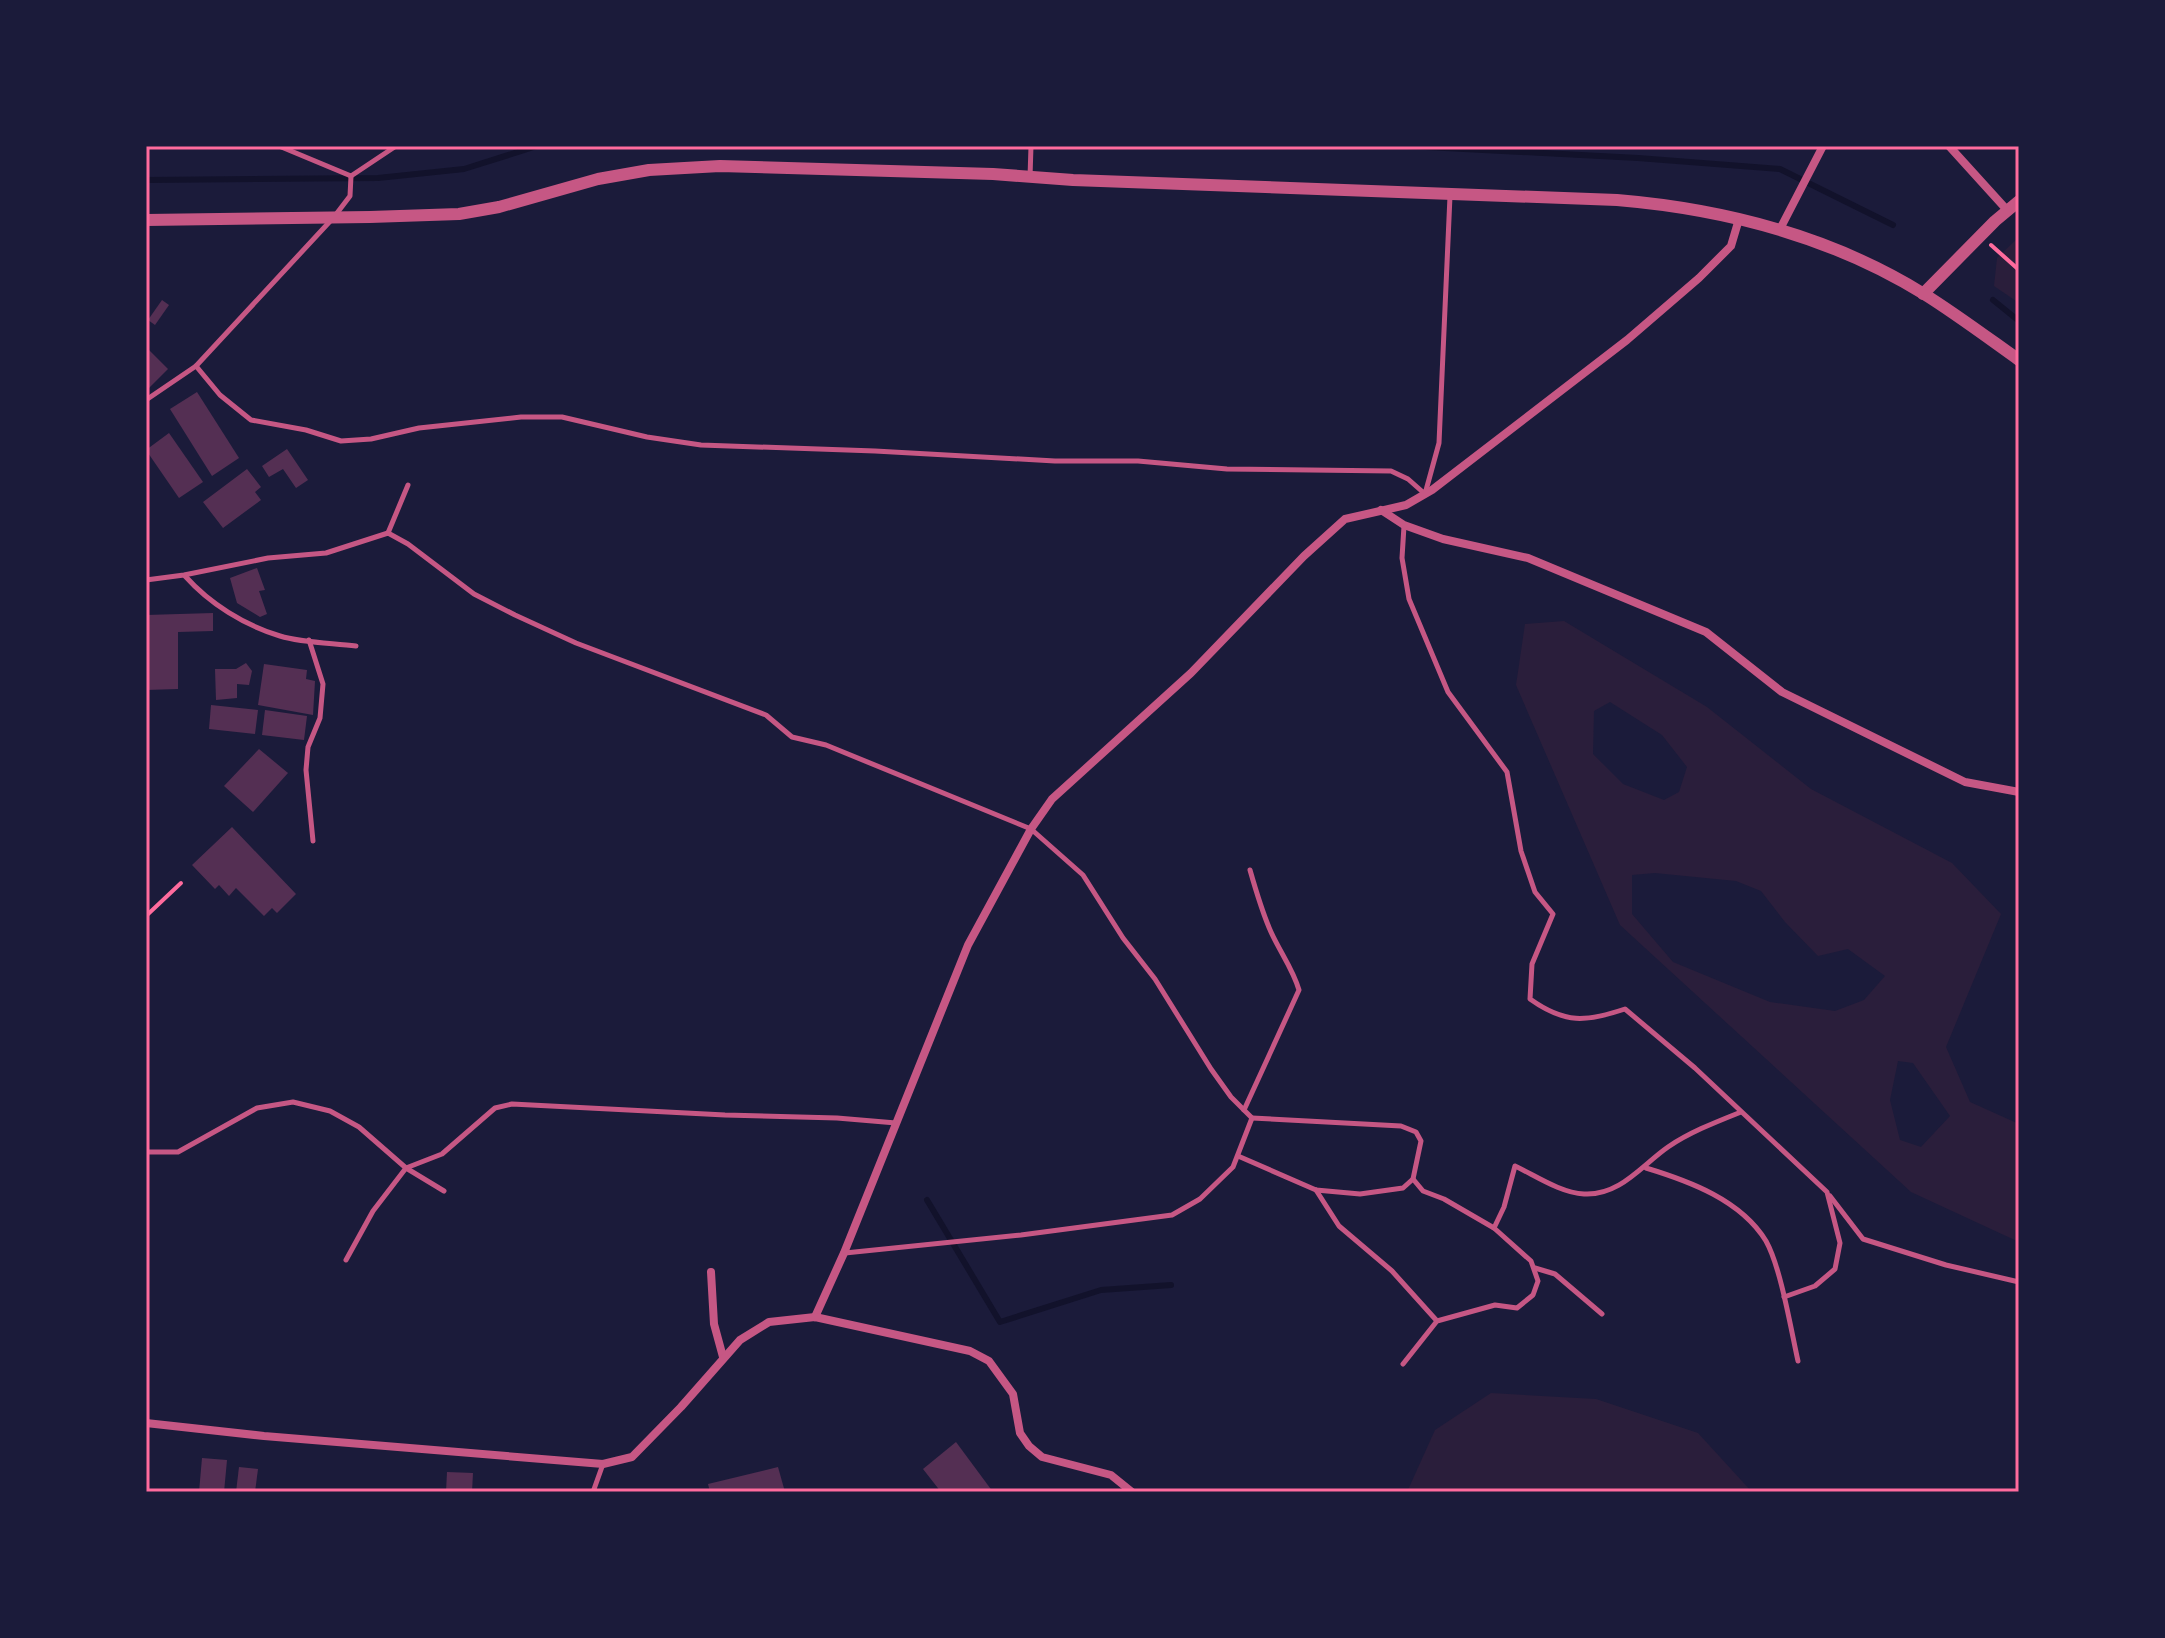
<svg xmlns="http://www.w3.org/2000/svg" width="2165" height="1638" font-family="Overpass,sans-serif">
<rect width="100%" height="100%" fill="#1b1b3a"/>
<g fill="#2a1e3b" fill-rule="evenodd">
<path d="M2019,237V303L1994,286L1997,258Z"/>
<path d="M1564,621L1707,707L1811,789L1952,863L2001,914L1946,1047L1970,1102L2019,1124V1242L1911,1192L1620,925L1516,685L1525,624ZM1610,702L1662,735L1687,767L1679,792L1664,800L1623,784L1593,754L1594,711ZM1655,873L1736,881L1761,891L1785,922L1818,956L1848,949L1885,976L1864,1000L1835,1011L1770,1002L1673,962L1632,914V875ZM1898,1061L1913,1063L1950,1116L1921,1147L1900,1140L1890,1100Z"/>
<path d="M1491,1393L1596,1399L1698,1433L1752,1492H1407L1435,1430Z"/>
</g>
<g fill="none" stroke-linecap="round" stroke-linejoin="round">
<g stroke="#12122b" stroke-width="6">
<path d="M1407,146L1638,158L1780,169L1893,225"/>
<path d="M146,180L378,178L464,169L537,146"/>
<path d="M1993,300L2019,321"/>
<path d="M927,1200L1000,1322L1101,1290L1171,1285"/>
</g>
</g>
<g fill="#542f53">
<path d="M162,300L169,305L155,325L148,320Z"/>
<path d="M146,347L168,369L146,391Z"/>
<path d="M197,392L239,458L212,476L170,409Z"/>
<path d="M169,433L203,482L179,498L146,450Z"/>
<path d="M287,449L308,480L296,488L283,469L269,477L262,466Z"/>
<path d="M247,469L261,487L255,492L261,500L223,528L203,502Z"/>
<path d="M257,568L265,590L259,591L267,614L260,617L237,603L230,578Z"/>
<path d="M213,613V631L178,632V689L146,690V615Z"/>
<path d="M246,663L252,671L249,685L237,684V698L216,700L215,669H236Z"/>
<path d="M264,664L307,670L306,679L315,681L313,715L258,705Z"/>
<path d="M211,705L258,710L255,734L209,729Z"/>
<path d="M265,710L307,716L304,740L262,735Z"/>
<path d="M259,749L288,773L253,812L224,786Z"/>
<path d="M232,827L296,894L277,913L272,908L264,916L236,888L229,896L219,885L215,889L192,865Z"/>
<path d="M956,1442L993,1492H941L923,1469Z"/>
<path d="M202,1458L227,1460L224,1492H199Z"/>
<path d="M239,1467L258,1469L255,1492H236Z"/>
<path d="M778,1467L785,1492H710L708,1484Z"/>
<path d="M447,1472L473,1473L472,1492H446Z"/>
</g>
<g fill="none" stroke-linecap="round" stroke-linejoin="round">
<g stroke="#ff6b9d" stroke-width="4">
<path d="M1991,245L2019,270"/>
<path d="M146,916L181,883"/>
</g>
<g stroke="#c65784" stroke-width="5">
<path d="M279,146L351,176"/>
<path d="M351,176L396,146"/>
<path d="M1030,177L1031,146"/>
<path d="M196,366L220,395L251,420L306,430L341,441L371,439L419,428L521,417H562L647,437L701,445L875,451L1055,461H1138L1227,469L1391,471L1408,479L1425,494L1439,443L1450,196"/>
<path d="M146,400L196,366L334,217L350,196L351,176"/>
<path d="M1404,526L1402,558L1409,599L1448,692L1507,772L1521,851L1535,892L1553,914L1532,964L1530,999C1565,1024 1586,1022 1625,1009L1695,1068L1827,1192L1840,1243L1835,1269L1815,1286L1784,1297"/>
<path d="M388,533L408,485"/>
<path d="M185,576C210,604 244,625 280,636C303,643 332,643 356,646"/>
<path d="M146,580L184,575L268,558L326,553L388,533L408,544L474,594L515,615L576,643L766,715L792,737L826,745L1031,829L1083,875L1123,938L1155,979L1211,1069L1231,1097L1252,1118L1233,1167L1200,1199L1172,1215L1021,1235L845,1253"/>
<path d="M309,640L323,684L320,718L308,747L306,770L313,841"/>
<path d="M1244,1110L1299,990C1293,969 1280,952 1271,932C1262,912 1256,891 1250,870"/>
<path d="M146,1152H178L257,1108L293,1102L330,1111L359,1127L406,1168L444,1191"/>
<path d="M1238,1156L1316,1190L1360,1194L1403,1188L1413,1179L1421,1141L1416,1132L1401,1126L1252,1118"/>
<path d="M1646,1168C1689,1181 1741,1200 1766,1241C1781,1268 1791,1330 1798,1361"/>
<path d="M1316,1190L1339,1226L1392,1271L1437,1321"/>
<path d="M1830,1196L1863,1239L1946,1265L2019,1282"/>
<path d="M1494,1228L1504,1207L1515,1166C1536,1176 1561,1193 1584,1194C1620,1196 1642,1165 1668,1147C1690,1132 1716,1122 1741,1112"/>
<path d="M346,1260L373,1211L406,1168L442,1154L495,1108L512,1104L725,1115L837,1118L896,1123"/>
<path d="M1535,1268L1555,1274L1602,1314"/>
<path d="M1403,1364L1437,1321L1495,1305L1517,1308L1533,1295L1538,1281L1531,1261L1494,1228L1444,1199L1423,1191L1413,1179"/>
<path d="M593,1492L603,1464"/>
</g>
<g stroke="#c65784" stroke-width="8">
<path d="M1949,146L2007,210"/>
<path d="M1779,231L1823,146"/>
<path d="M1381,510L1404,525L1443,539L1528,558L1706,632L1782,692L1965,782L2019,792"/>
<path d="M711,1272L714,1324L723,1357"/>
<path d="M815,1317L844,1253L968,945L1031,829L1052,799L1191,673L1304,556L1345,519L1406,505L1432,490L1627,340L1699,278L1731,246L1739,219"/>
<path d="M146,1423L264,1436L603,1464L632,1457L681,1407L740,1340L769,1322L815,1317L970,1351L989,1361L1013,1394L1020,1433L1029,1446L1042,1457L1111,1475L1132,1492"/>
</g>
<g stroke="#c65784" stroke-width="12">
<path d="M146,220L370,217L459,214L499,207L598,179L649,170L720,166L993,174L1073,180L1617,200C1724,209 1832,237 1924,294C1956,314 1988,338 2019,360"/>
<path d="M1923,294L1995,221L2019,201"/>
</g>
</g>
<rect width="2165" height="1638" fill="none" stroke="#1b1b3a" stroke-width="296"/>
<rect x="148" y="148" width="1869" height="1342" fill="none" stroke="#ff6b9d" stroke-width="3"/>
</svg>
